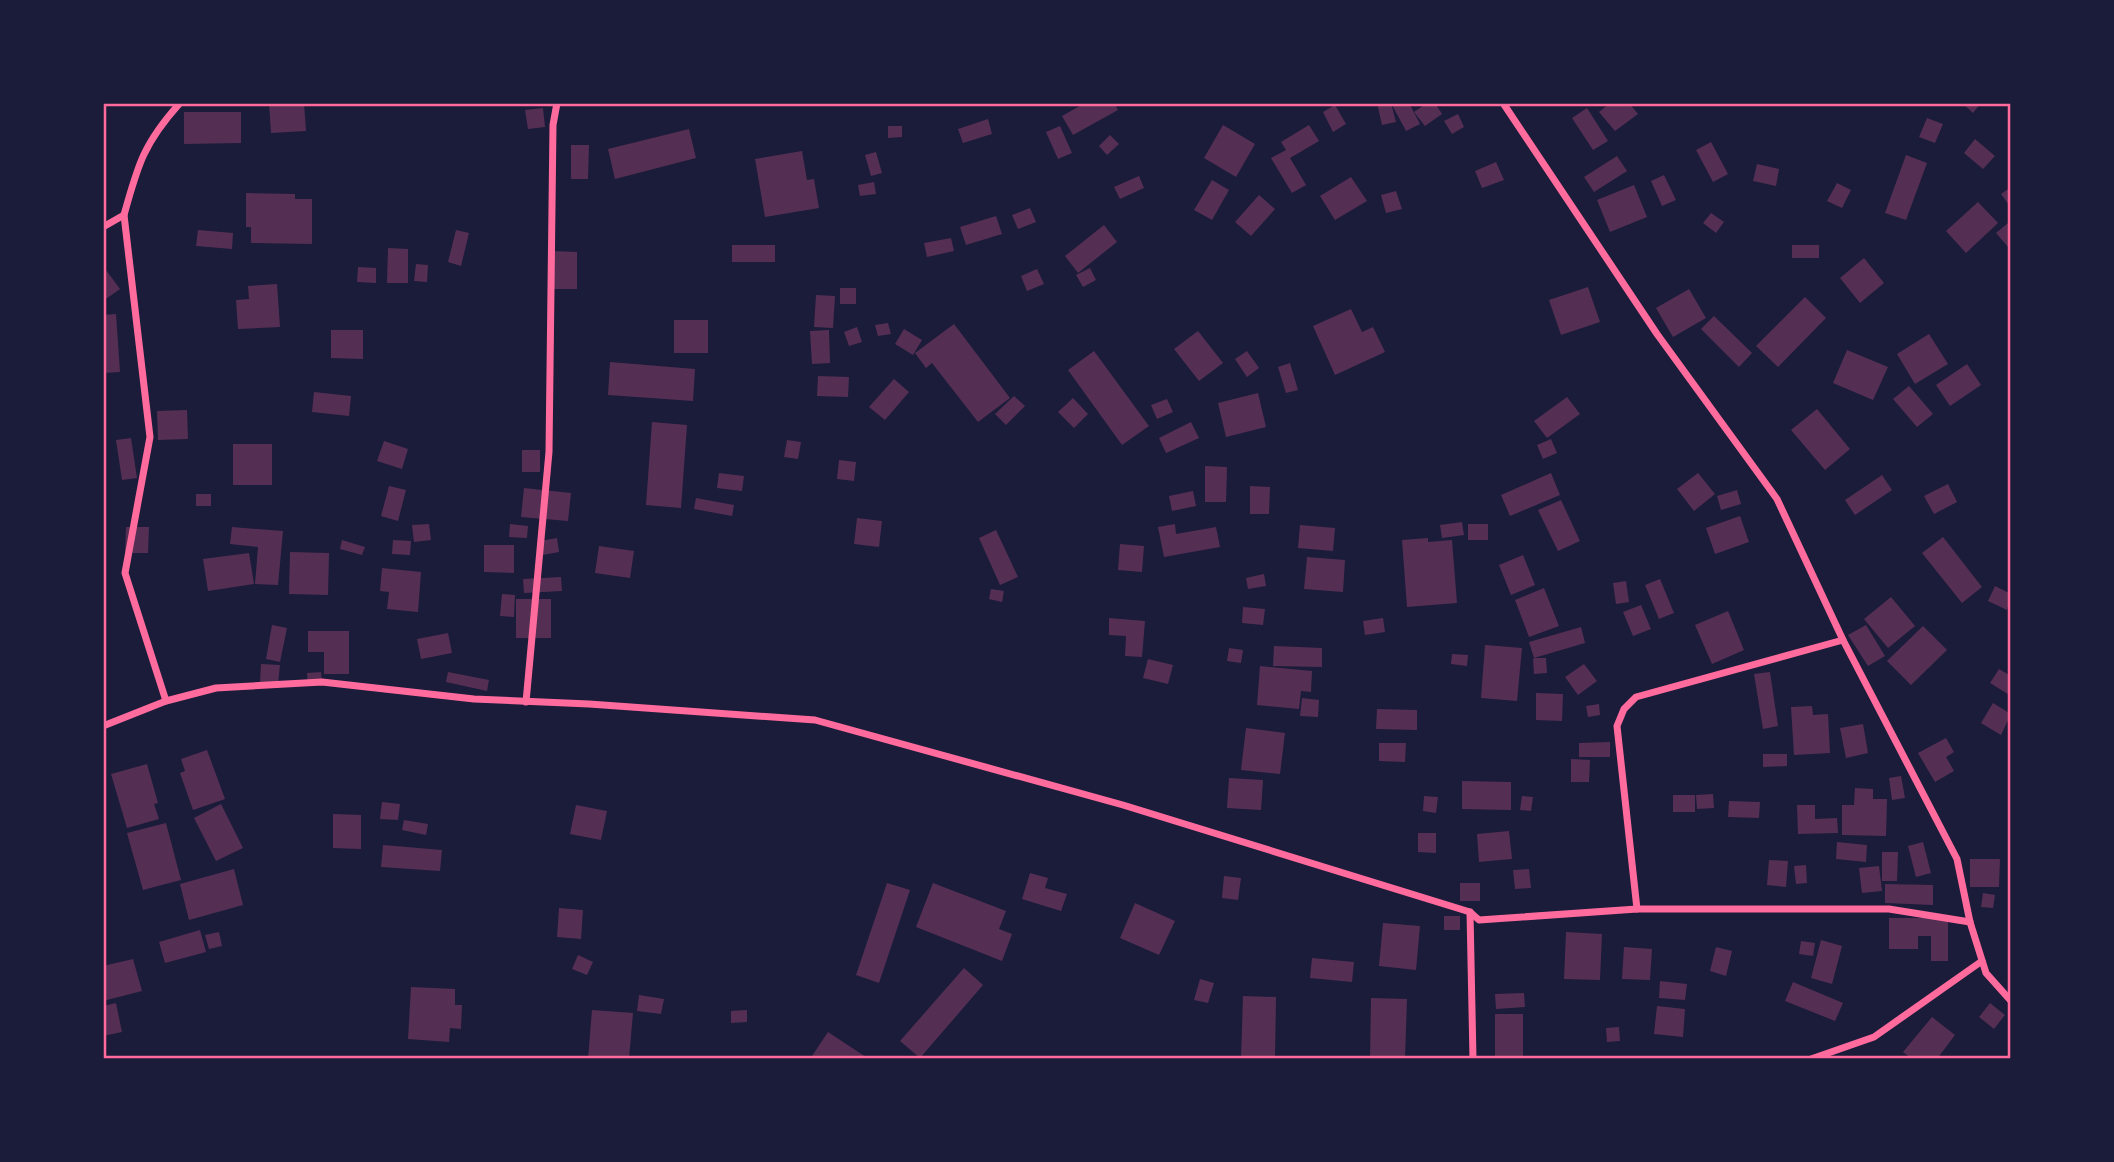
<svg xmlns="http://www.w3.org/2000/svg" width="2114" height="1162" font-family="Rubik,sans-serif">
<rect width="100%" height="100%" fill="#1b1b3a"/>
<g fill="#542f53">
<path d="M269,103H304L306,131L271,133Z"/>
<path d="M1085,103H1114L1118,110L1073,135L1062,116Z"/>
<path d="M1377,103H1409L1420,124L1406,131L1391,103L1396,122L1382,125Z"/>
<path d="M1427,103H1435L1442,114L1425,126L1414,112Z"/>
<path d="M1610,103H1629L1638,114L1615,131L1599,112Z"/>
<path d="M1962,103H1981L1973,113Z"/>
<path d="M1335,105L1346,124L1333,132L1323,112Z"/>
<path d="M543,108L545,127L528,129L525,110Z"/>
<path d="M1587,108L1608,141L1593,150L1572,118Z"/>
<path d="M184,112H241V143L184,144Z"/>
<path d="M1458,114L1464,127L1452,134L1444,121Z"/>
<path d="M1927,118L1943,124L1935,143L1919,137Z"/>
<path d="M988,119L992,134L963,143L958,129Z"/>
<path d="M1223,125L1255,144L1236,177L1204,158Z"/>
<path d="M1309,125L1319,141L1290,158L1306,185L1292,193L1271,158L1286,150L1281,142Z"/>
<path d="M888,126H902V137L888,138Z"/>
<path d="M1060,126L1072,153L1058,159L1046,132Z"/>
<path d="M689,129L696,158L615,179L608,149Z"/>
<path d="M1110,135L1119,144L1107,155L1099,146Z"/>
<path d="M1975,139L1995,156L1983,169L1964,153Z"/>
<path d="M1711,142L1728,174L1713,182L1696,150Z"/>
<path d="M571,145H589L588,179H571Z"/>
<path d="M802,151L807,180L814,179L819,208L765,217L755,159Z"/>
<path d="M876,152L882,173L871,176L865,155Z"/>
<path d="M1906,155L1927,163L1906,220L1885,213Z"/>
<path d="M1617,156L1627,171L1594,192L1584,177Z"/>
<path d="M1496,162L1504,180L1482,188L1475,171Z"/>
<path d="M1757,164L1779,169L1776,186L1753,181Z"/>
<path d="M1664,175L1676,200L1662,206L1651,181Z"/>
<path d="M1139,176L1144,188L1120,199L1114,187Z"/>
<path d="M1351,177L1367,201L1335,220L1320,196Z"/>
<path d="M1212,180L1229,190L1212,220L1194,210Z"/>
<path d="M874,182L876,194L860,196L858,185Z"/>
<path d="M1837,183L1851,190L1842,208L1827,201Z"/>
<path d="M1634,185L1647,217L1610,232L1597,200Z"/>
<path d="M2011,187V208L2001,194Z"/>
<path d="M1396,191L1402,209L1386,213L1381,195Z"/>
<path d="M246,193L295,194V199H312V244L251,243V227H246Z"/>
<path d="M1259,195L1275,209L1251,236L1235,222Z"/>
<path d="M1978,202L1998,223L1966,253L1946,231Z"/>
<path d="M1030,208L1036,222L1018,229L1012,215Z"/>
<path d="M1711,213L1724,222L1716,233L1703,223Z"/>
<path d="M996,216L1002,234L966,245L960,227Z"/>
<path d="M2008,223L2011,226L2009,248L1996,233Z"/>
<path d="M1104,225L1117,242L1078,273L1065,256Z"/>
<path d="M198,230L233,233L232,249L196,246Z"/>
<path d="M456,230L469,233L461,266L448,262Z"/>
<path d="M951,238L954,251L927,257L924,243Z"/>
<rect x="732" y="245" width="43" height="17"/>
<rect x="1792" y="245" width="27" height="13"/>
<path d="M388,248L408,249V283H387Z"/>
<path d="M552,251L577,252V289H552Z"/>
<path d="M1864,258L1884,283L1860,303L1840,278Z"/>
<path d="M416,264L428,265L427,282L414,281Z"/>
<path d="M103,266L120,289L103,301Z"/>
<path d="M358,267L376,268V283L357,282Z"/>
<path d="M1090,268L1096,280L1083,287L1076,275Z"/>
<path d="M1037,269L1044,284L1027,291L1021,276Z"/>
<path d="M277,284L280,327L238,329L236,300L249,299L248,286Z"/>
<path d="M1588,287L1600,322L1561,335L1549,300Z"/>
<rect x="840" y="288" width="16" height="16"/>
<path d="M1689,289L1706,318L1673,337L1656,308Z"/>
<path d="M816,295L835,296L833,328L814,327Z"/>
<path d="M1805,297L1826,318L1778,367L1756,346Z"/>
<path d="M1351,309L1362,332L1373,327L1385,352L1335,375L1313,326Z"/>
<path d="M116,314L120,372L103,373V315Z"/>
<path d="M1714,316L1752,353L1739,367L1701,329Z"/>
<rect x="674" y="320" width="34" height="33"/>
<path d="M888,323L891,334L878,336L875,325Z"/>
<path d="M954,324L1010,398L978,422L932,363L926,368L915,353Z"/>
<path d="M857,327L862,342L849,346L844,332Z"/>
<path d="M904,329L922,340L913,355L895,344Z"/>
<path d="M331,330H363V359L331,358Z"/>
<path d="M829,330L830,363L812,364L810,331Z"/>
<path d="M1198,331L1223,363L1199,381L1174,349Z"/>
<path d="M1929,334L1948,364L1915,384L1897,354Z"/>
<path d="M1847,350L1888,367L1873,400L1833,383Z"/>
<path d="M1094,351L1149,426L1122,445L1068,370Z"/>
<path d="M1247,351L1259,368L1247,377L1235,359Z"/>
<path d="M610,362L695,369L693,401L608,395Z"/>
<path d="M1290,363L1298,390L1286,393L1278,367Z"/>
<path d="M1967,364L1981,385L1950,406L1936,385Z"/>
<path d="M818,376L849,377L848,397L817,396Z"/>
<path d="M894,379L909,392L885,420L869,407Z"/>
<path d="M1909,386L1933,414L1917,427L1893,399Z"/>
<path d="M314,392L351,396L349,416L312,412Z"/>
<path d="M1258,393L1266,427L1226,437L1218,403Z"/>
<path d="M1014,396L1025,406L1006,425L995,414Z"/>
<path d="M1567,397L1580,414L1547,438L1534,421Z"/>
<path d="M1073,398L1088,414L1074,428L1058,412Z"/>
<path d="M1167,399L1173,412L1157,419L1151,405Z"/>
<path d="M1817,409L1850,449L1825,470L1791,430Z"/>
<path d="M187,410L188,439L158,440L157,411Z"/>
<path d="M652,422L687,425L681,508L646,505Z"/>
<path d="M1191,422L1199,438L1166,453L1159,438Z"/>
<path d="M131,438L137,478L122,480L116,440Z"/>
<path d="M1551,439L1557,453L1543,459L1537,445Z"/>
<path d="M787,440L801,442L798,459L784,457Z"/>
<path d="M384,441L408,449L402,469L377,461Z"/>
<rect x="233" y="444" width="39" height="41"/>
<rect x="522" y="450" width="18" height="22"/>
<path d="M839,460L856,462L854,481L837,479Z"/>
<path d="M1205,466L1227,467L1226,502H1205Z"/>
<path d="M719,473L744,476L742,491L717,488Z"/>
<path d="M1551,473L1560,495L1510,516L1501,495Z"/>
<path d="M1698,473L1715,494L1694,511L1677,489Z"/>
<path d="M1882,475L1892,490L1855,515L1845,500Z"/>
<path d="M1948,484L1957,502L1934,514L1924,496Z"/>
<path d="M389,486L406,490L398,521L381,516Z"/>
<path d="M1250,486L1270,487L1269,514H1250Z"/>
<path d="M524,488L571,493L568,521L521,517Z"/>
<path d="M1737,490L1741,504L1721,510L1717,496Z"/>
<path d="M1193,491L1196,506L1172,511L1169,496Z"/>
<rect x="196" y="494" width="15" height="12"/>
<path d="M696,498L734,505L732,516L694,509Z"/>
<path d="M1561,500L1580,541L1558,551L1538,510Z"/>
<path d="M1740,516L1749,542L1715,554L1706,528Z"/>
<path d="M857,518L882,521L879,547L854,544Z"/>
<path d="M1462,522L1464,535L1442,538L1440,525Z"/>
<path d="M429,524L431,540L414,542L412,525Z"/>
<path d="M510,524L528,526L527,538L509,537Z"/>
<path d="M1175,524L1176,534L1216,527L1220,547L1164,557L1158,527Z"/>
<rect x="1468" y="524" width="20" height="16"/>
<path d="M1300,525L1335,528L1333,551L1298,548Z"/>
<path d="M126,527H149L148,553H125Z"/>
<path d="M232,527L283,531L278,585L255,584L258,547L230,544Z"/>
<path d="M996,530L1018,577L1000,585L979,538Z"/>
<path d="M1943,537L1982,587L1962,603L1922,553Z"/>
<path d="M557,538L559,552L543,555L540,541Z"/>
<path d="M1428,538V542L1452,540L1457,603L1407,607L1402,540Z"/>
<path d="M342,540L365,547L362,555L340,549Z"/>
<path d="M393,540L411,541L410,555L392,554Z"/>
<path d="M1120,544L1144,546L1142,572L1118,570Z"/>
<path d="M484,545H514V573L484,572Z"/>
<path d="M599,546L634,551L630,578L595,573Z"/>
<path d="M290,552L329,553L328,595L289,594Z"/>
<path d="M249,553L254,584L208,591L203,559Z"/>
<path d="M1523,555L1535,585L1511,595L1499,565Z"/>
<path d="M1307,557L1345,560L1343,592L1304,589Z"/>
<path d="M382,568L421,572L418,612L387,609L389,592L380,591Z"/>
<path d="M1264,574L1266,586L1248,589L1246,578Z"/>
<path d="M561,577L562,591L524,593L523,579Z"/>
<path d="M1660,579L1674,613L1659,619L1645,585Z"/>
<path d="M1626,581L1629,602L1616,604L1613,583Z"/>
<path d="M1995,586L2011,594L2007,610L1988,601Z"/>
<path d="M1544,588L1559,626L1529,637L1515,600Z"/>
<path d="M991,589L1004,591L1002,602L989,599Z"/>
<path d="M502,594L515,595L514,617L500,616Z"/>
<path d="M1891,597L1915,626L1888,648L1864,619Z"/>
<rect x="516" y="599" width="35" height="39"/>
<path d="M1641,605L1651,629L1633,636L1623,612Z"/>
<path d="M1243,607L1265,609L1263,625L1242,623Z"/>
<path d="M1728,611L1744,650L1712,664L1695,625Z"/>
<path d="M1109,618L1145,621L1142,657L1125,656L1126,636L1109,635Z"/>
<path d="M1383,618L1385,632L1365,635L1363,621Z"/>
<path d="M272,625L287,628L280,662L266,659Z"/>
<path d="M1866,625L1885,656L1868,666L1848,635Z"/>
<path d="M1923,626L1947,650L1911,685L1887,661Z"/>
<path d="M1581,627L1585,643L1534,658L1529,642Z"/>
<path d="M308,631H349V674H324V652H308Z"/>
<path d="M448,633L452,653L421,659L417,639Z"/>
<path d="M1485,645L1522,648L1517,701L1481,698Z"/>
<path d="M1274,646L1322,648V667L1273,666Z"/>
<path d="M1229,648L1243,650L1241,663L1227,661Z"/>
<path d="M1452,654L1468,655L1467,666L1451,664Z"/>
<path d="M1535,658H1546L1547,673L1534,674L1533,659Z"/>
<path d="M1148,659L1173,665L1168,684L1143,678Z"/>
<path d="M261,664L280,665L278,684L260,682Z"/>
<path d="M1584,664L1597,681L1578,695L1565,677Z"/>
<path d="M1260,666L1312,671L1311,692L1301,691L1299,709L1257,705Z"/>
<path d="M1999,669L2011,676V696L1990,683Z"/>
<path d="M321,672L322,684L308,685L307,673Z"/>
<path d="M448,672L489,680L487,691L446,682Z"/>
<path d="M1770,672L1778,726L1763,729L1754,674Z"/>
<path d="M1536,693L1563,694L1562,721L1536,720Z"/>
<path d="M1302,698L1319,700L1318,717L1300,716Z"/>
<path d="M1993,703L2011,714L2001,735L1981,723Z"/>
<path d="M1599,704L1600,715L1588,717L1586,706Z"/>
<path d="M1812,706L1813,715L1828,714L1830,753L1794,755L1791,707Z"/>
<path d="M1377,709L1417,710V730L1376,729Z"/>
<path d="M1863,724L1868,753L1846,758L1840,728Z"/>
<path d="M1246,728L1285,733L1280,774L1241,770Z"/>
<path d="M1946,738L1954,752L1946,757L1954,771L1935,782L1918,753Z"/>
<path d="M1610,742V757H1579V743Z"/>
<path d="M1379,743H1406L1405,762L1379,761Z"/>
<path d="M207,750L225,799L193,810L180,773L185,771L181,759Z"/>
<path d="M1763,754H1787V766L1763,767Z"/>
<path d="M1571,759L1590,760L1589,782H1571Z"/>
<path d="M147,764L158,803L154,804L159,819L127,828L111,774Z"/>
<path d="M1901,776L1905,798L1892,800L1889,778Z"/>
<path d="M1229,778L1263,780L1261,810L1227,808Z"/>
<path d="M1462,781L1511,782V810L1462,809Z"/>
<path d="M1855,788L1873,789V799H1887L1886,836L1842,835V805H1854Z"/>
<path d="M1713,794L1714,808L1697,809L1696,795Z"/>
<rect x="1673" y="795" width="22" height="17"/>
<path d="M1424,796L1438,797L1436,813L1423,811Z"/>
<path d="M1522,796L1533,797L1531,811L1520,810Z"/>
<path d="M1729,801L1760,802L1759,818L1728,817Z"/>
<path d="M382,802L400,804L398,820L380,819Z"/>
<path d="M221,804L243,848L216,861L194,818Z"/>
<path d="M576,805L607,811L601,840L570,834Z"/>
<path d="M1797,805H1815V819L1837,818L1838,833L1798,834Z"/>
<path d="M333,814L361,815V849L333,848Z"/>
<path d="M404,820L428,824L426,835L402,830Z"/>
<path d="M166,823L181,880L143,890L127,833Z"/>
<path d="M1509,831L1512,859L1479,862L1477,834Z"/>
<path d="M1418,833H1436V853L1418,852Z"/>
<path d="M1837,842L1867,845L1866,862L1836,859Z"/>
<path d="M1923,842L1931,873L1916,877L1908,846Z"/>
<path d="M383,845L442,850L440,871L381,867Z"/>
<path d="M1882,852H1898L1897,881H1882Z"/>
<path d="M1970,859H2000L1999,887H1970Z"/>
<path d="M1769,860L1788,861L1786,887L1767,885Z"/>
<path d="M1806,865L1807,883L1796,884L1794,866Z"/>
<path d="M1879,866L1882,891L1862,893L1859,868Z"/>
<path d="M234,869L243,905L189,920L180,884Z"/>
<path d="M1529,869L1531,888L1515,889L1513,870Z"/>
<path d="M1030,873L1048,878L1045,888L1067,894L1061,911L1022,899Z"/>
<path d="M1224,876L1241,878L1238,900L1222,898Z"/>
<path d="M887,883L910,890L879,983L856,975Z"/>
<path d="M933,883L1006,911L999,929L1012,934L1002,961L916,927Z"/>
<rect x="1460" y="883" width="20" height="18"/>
<path d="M1885,884L1933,885V905L1885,903Z"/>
<path d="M1983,893L1995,895L1993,908L1981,907Z"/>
<path d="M1135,903L1175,921L1159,955L1120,938Z"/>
<path d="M559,908L583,910L581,939L557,937Z"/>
<rect x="1444" y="916" width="16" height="14"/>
<path d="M1889,918H1948V961H1931V936H1918V949H1889Z"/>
<path d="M1383,923L1420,926L1416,970L1379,966Z"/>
<path d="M200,930L206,952L165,963L159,942Z"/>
<path d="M219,932L222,946L209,949L205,935Z"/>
<path d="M1566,932L1602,934L1600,980L1564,979Z"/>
<path d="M1821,940L1842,946L1832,984L1811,978Z"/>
<path d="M1801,941L1815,943L1813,956L1799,954Z"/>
<path d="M1624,947L1652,949L1650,980L1622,979Z"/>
<path d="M1716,947L1732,951L1726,976L1710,971Z"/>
<path d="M578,955L593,962L587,975L572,969Z"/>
<path d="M1312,958L1354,962L1352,982L1310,978Z"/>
<path d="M133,959L142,991L103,1001V966Z"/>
<path d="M964,968L983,985L920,1058L900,1041Z"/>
<path d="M1200,979L1214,983L1208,1003L1194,1000Z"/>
<path d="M1660,981L1687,984L1685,1000L1659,998Z"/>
<path d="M1793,982L1843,1003L1835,1021L1785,1001Z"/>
<path d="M411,987L455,989V1005H462L461,1029L450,1028L449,1042L408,1039Z"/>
<path d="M1524,993L1525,1007L1496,1009L1495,994Z"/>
<path d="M639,995L664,999L661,1014L637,1011Z"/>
<path d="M1243,996L1276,997L1275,1059H1241Z"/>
<path d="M1371,998L1407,999L1405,1059H1370Z"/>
<path d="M116,1003L122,1032L103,1036V1006Z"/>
<path d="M1990,1003L2005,1015L1994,1029L1979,1017Z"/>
<path d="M1657,1006L1685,1009L1683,1037L1654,1034Z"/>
<path d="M592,1010L633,1013L629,1059H588Z"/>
<path d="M747,1010V1022L731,1023V1011Z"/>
<rect x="1495" y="1014" width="28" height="42"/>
<path d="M1932,1017L1955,1035L1937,1059H1912L1903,1052Z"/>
<path d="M1619,1027L1620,1041L1607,1042L1606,1028Z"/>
<path d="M828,1032L869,1059H810Z"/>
<path d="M1168,1056L1189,1057V1059H1168Z"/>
</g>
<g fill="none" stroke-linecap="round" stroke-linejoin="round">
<g stroke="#ff6b9d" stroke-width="7">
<path d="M1503,103L1657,334L1777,499L1843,640L1957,859L1970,922L1986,973L2011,1001"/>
<path d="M124,215L150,437L125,573L166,701"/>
<path d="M103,227L124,215C138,164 144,143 180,103"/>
<path d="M526,702L549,452L553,125L557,103"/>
<path d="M103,726L166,701L216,688L322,682L474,699L589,704L815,720L1123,805L1470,912L1479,920L1637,909H1889L1970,922"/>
<path d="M1637,909L1617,726L1624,709L1636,697L1843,640"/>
<path d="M1470,912L1473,1059"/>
<path d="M1811,1059L1874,1037L1982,961"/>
</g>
</g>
<rect width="2114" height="1162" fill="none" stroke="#1b1b3a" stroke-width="210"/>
<rect x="105" y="105" width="1904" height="952" fill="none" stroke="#ff6b9d" stroke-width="2.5"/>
</svg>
